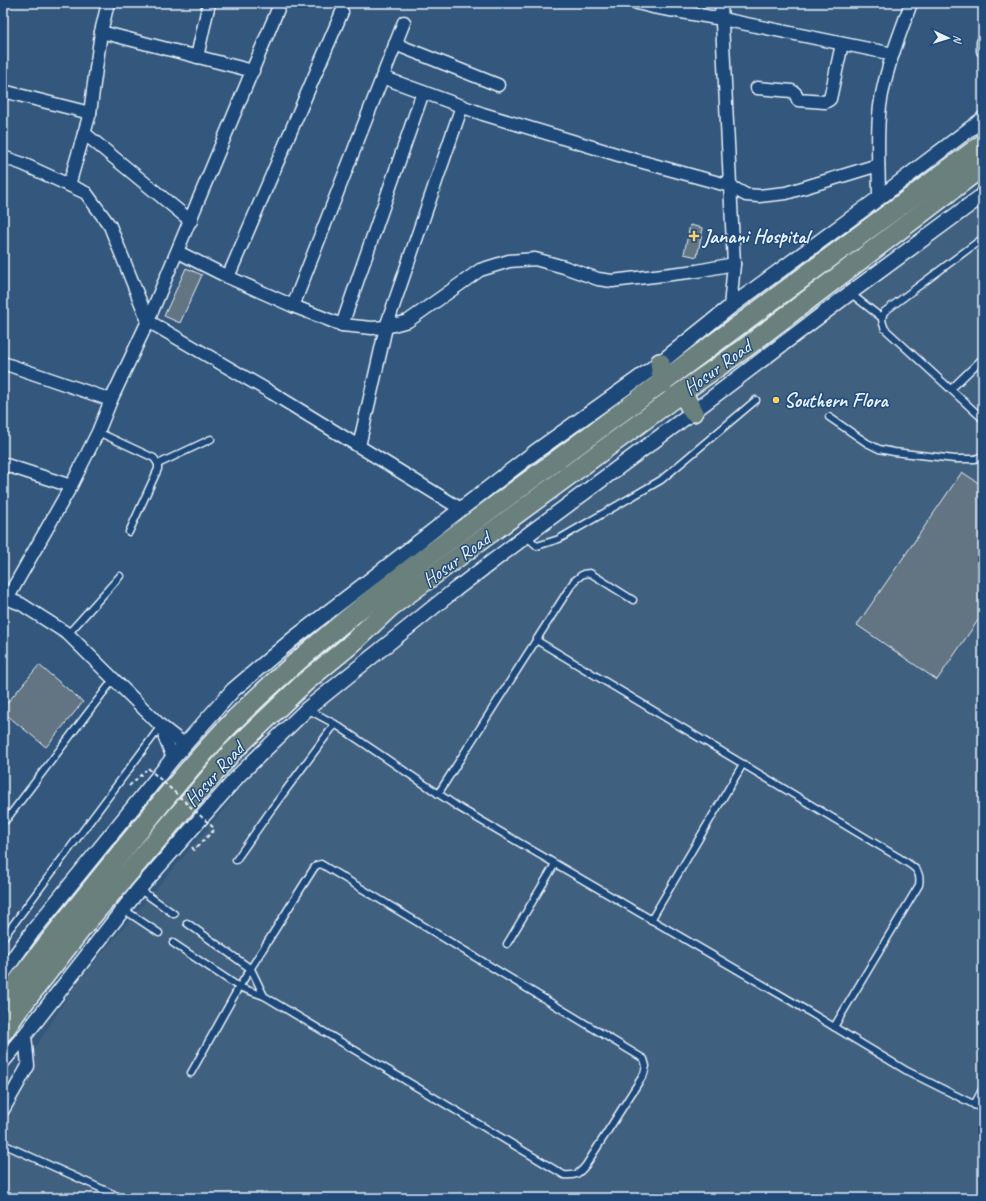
<svg xmlns="http://www.w3.org/2000/svg" width="986" height="1201" font-family="Caveat,sans-serif">
<rect width="100%" height="100%" fill="#33577d"/>
<filter id="ink" filterUnits="userSpaceOnUse"><feTurbulence type="fractalNoise" baseFrequency=".025" numOctaves="2"/><feDisplacementMap in="SourceGraphic" scale="8" xChannelSelector="R" yChannelSelector="G"/><feConvolveMatrix kernelMatrix="1 2 1 2 8 2 1 2 1" color-interpolation-filters="sRGB"/></filter>
<g filter="url(#ink)">
<path fill="#41607f" d="M983,190V1198H3V1099L75,985L229,803L308,693L589,483Z"/>
<g fill="#637483" stroke="#e8f1f8">
<path d="M690,225L703,228L697,257L684,254Z"/>
<path d="M186,268L202,275L180,323L164,316Z"/>
<path d="M962,472L983,486V613L937,680L857,625Z"/>
<path d="M39,665L83,702L46,747L3,712V708Z"/>
</g>
<g fill="none" stroke-linecap="round" stroke-linejoin="round">
<defs>
<g id="service">
<path d="M983,238L884,312C881,319 882,322 885,329L983,419"/>
<path d="M850,293L882,318"/>
<path d="M951,389L983,358"/>
<path d="M829,417L867,443L879,449L894,452L955,459H975L983,456"/>
<path d="M98,432L154,458L158,464V469L129,532"/>
<path d="M158,464L211,439"/>
<path d="M526,536L537,546L559,539L661,480L756,400"/>
<path d="M68,634L120,576"/>
<path d="M536,640L898,857C911,866 922,868 919,885L834,1027"/>
<path d="M307,709L335,724L458,807L791,1001L907,1071L983,1109"/>
<path d="M438,794L574,581L583,574L590,573L633,600"/>
<path d="M6,820L113,680"/>
<path d="M236,860L271,810L335,724"/>
<path d="M139,889L174,914"/>
<path d="M123,909L159,933"/>
<path d="M651,920L743,764"/>
<path d="M187,923L251,969L264,996"/>
<path d="M3,938L161,726"/>
<path d="M173,943L239,987L264,996L564,1175C576,1176 579,1174 586,1165L644,1074L646,1066L644,1059L321,864L317,865L314,868L239,987L191,1073"/>
<path d="M507,944L555,864"/>
<path d="M974,1105L983,1088"/>
<path d="M3,1144L122,1198"/>
</g>
<g id="minor">
<path d="M637,3L653,7L722,19L893,54"/>
<path d="M721,3L734,264L730,307"/>
<path d="M101,32L253,71"/>
<path d="M983,42V51"/>
<path d="M395,44L498,85"/>
<path d="M197,57L209,3"/>
<path d="M382,77L483,114L632,159L730,186L746,195L759,196L786,193L878,165"/>
<path d="M757,88L792,91L795,93L798,100L825,102L830,99L842,44"/>
<path d="M3,91L90,113"/>
<path d="M84,133L191,221"/>
<path d="M3,157L23,164L86,193L110,226L148,321"/>
<path d="M69,185L90,113L101,32L108,3"/>
<path d="M879,198C879,167 876,136 880,106C885,70 899,37 911,3"/>
<path d="M178,252L228,277L293,306L342,325L372,328L386,327L408,321L480,270L509,261L535,259L564,267L598,279L612,281L697,271L734,264"/>
<path d="M228,277L342,12"/>
<path d="M293,306L404,22"/>
<path d="M148,321L280,4"/>
<path d="M342,325L423,92"/>
<path d="M3,363L111,400L98,432L71,486L3,464"/>
<path d="M111,400L148,321L272,393L461,509"/>
<path d="M359,446L386,327L462,106"/>
<path d="M3,597L21,604L68,634L161,726L185,745"/>
<path d="M7,599L71,486"/>
<path d="M164,729L165,738L173,758"/>
<path d="M3,1110L28,1066L25,1035"/>
</g>
<g id="tertiary">
<path d="M3,973L33,931L173,758L233,690L293,639L366,583L461,509L535,452L660,363L730,307L879,198L983,119"/>
<path d="M3,1061L25,1035L139,889L239,775L307,709L456,589L526,536L693,412L850,293L983,195"/>
</g>
<g id="trunk">
<path d="M660,363L663,383"/>
<path d="M682,392L693,412"/>
<path d="M3,1001C47,944 91,889 137,833C168,794 200,755 235,719C291,664 352,614 414,566L983,144"/>
<path d="M3,1032L18,1010L90,918L232,752L305,682L350,645L390,607L682,392L745,348L983,166"/>
</g>
</defs>
<use href="#service" stroke="#e8f1f8" stroke-width="9"/>
<use href="#minor" stroke="#e8f1f8" stroke-width="15"/>
<use href="#tertiary" stroke="#e8f1f8" stroke-width="17"/>
<use href="#trunk" stroke="#e8f1f8" stroke-width="22"/>
<g stroke="#e8f1f8" stroke-width="2" stroke-dasharray="4 3" stroke-linecap="butt">
<path d="M129,786L146,770"/>
<path d="M192,847L194,850L215,829"/>
</g>
<use href="#service" stroke="#1f4a7a" stroke-width="6"/>
<use href="#minor" stroke="#1f4a7a" stroke-width="12"/>
<use href="#tertiary" stroke="#1f4a7a" stroke-width="14"/>
<use href="#trunk" stroke="#6a807d" stroke-width="19"/>
<path stroke="#e8f1f8" stroke-width="2" stroke-dasharray="4 3" stroke-linecap="butt" d="M148,768L215,829"/>
</g>
</g>
<g fill="#ffd166" stroke="#1f4a7a" stroke-width="1.5">
<path d="M692 230h4v4h4v4h-4v4h-4v-4h-4v-4h4z"/>
<circle cx="776" cy="400" r="4"/>
</g>
<g text-anchor="middle" stroke-width="3" stroke-linejoin="round" paint-order="stroke">
<g font-size="20" font-weight="bold" fill="#e8f1f8" stroke="#1f4a7a" text-anchor="start">
<text x="703" y="243">Janani Hospital</text>
<text x="784" y="407">Southern Flora</text>
</g>
<g font-size="20" fill="#e8f1f8" stroke="#1f4a7a">
<text transform="translate(717 367) rotate(-36)" y="7">Hosur Road</text>
<text transform="translate(456 559) rotate(-36)" y="7">Hosur Road</text>
<text transform="translate(214 774) rotate(-48)" y="7">Hosur Road</text>
</g>
</g>
<rect width="986" height="1201" fill="none" stroke="#1f4a7a" stroke-width="16"/>
<rect x="8" y="8" width="970" height="1185" fill="none" stroke="#e8f1f8" stroke-width="1.5" filter="url(#ink)"/>
<g transform="translate(948 38) rotate(94)" stroke="#1f4a7a" stroke-width="3" paint-order="stroke">
<path d="M0-3L7 15L0 10L-7 15Z" fill="#e8f1f8"/>
<text y="-6" font-size="11" font-weight="bold" text-anchor="middle" fill="#e8f1f8">N</text>
</g>
</svg>
